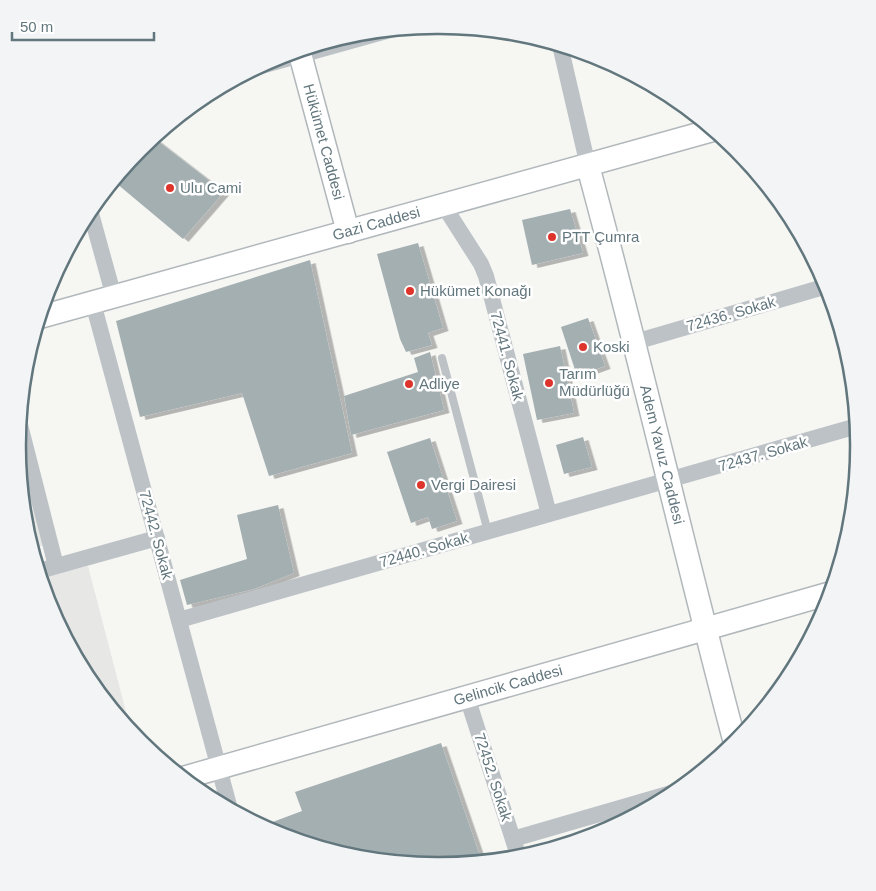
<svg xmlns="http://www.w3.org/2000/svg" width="876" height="891" font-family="Arial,sans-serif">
<defs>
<filter id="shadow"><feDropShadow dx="5.5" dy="3" stdDeviation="0" flood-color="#0004"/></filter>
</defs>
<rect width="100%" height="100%" fill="#f6f6f3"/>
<g fill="#e7e7e6">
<path d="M21,458L45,545L32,548L26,527L19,459Z"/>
<path d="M88,566L131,731L88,679L49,606L41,578Z"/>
</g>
<g fill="#a4afb2" filter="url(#shadow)">
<path d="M154,138L224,192L183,239L116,183Z"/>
<path d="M570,209L583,253L532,265L522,220Z"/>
<path d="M418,243L443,328L428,333L432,345L406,352L400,339L377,254Z"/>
<path d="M310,260L352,453L269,476L242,393L140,417L116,321Z"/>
<path d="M588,318L605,366L577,376L561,327Z"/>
<path d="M560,346L574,413L537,420L523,354Z"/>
<path d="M430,352L444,410L351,435L344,396L418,372L414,358Z"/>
<path d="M583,437L592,467L564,474L556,445Z"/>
<path d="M430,438L457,521L432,529L428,517L411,523L387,452Z"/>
<path d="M278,505L294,573L254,589L187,605L180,580L247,559L237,515Z"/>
<path d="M441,743L482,862L438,866L356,858L277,834L262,826L302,811L295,792Z"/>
</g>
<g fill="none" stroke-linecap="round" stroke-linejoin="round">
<defs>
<g id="secondary">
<path id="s1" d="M299,50L348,232"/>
<path id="s2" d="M588,166C640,357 684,551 735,743"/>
<path id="s3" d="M40,317L713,130"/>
<path id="s4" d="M183,778L831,593"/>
</g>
</defs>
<use href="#secondary" stroke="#b1b8bb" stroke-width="25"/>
<path stroke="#bcc2c5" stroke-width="8" d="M442,358L488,532"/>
<g stroke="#bcc2c5" stroke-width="16">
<path d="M560,45L588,166"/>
<path d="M261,66L390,30"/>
<path d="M444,206L481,264L486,276L549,514"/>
<path d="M90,210L114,297"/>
<path d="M93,303L230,809"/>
<path d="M635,342L827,286"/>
<path d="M20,425L56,566"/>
<path d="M39,571L157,538"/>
<path d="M179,620L857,426"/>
<path d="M467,697L519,858"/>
<path d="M513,839L675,792"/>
</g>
<use href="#secondary" stroke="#fff" stroke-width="22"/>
</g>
<g fill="#dd342c" stroke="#fff" stroke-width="2">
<circle cx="170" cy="188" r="5"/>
<circle cx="552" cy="237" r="5"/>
<circle cx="410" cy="291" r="5"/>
<circle cx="583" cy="347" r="5"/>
<circle cx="549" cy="383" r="5"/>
<circle cx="409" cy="384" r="5"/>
<circle cx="421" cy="485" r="5"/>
</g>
<g text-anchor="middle" stroke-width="5" stroke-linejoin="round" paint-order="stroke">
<g font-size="15" fill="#62767d" stroke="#fff">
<text dy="5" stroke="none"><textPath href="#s1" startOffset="95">Hükümet Caddesi</textPath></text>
<text dy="5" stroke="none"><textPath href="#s3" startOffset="349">Gazi Caddesi</textPath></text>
<text transform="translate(731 314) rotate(-16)" y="5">72436. Sokak</text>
<text transform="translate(507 356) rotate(75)" y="5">72441. Sokak</text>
<text dy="5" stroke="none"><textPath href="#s2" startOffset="298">Adem Yavuz Caddesi</textPath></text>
<text transform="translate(763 454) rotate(-16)" y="5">72437. Sokak</text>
<text transform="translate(156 535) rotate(75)" y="5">72442. Sokak</text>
<text transform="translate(424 550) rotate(-16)" y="5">72440. Sokak</text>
<text dy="5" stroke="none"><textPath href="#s4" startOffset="338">Gelincik Caddesi</textPath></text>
<text transform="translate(493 777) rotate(72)" y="5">72452. Sokak</text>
</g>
<g font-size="15" fill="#62767d" stroke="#fff" text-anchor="start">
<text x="180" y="193">Ulu Cami</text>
<text x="562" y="242">PTT Çumra</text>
<text x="420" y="296">Hükümet Konağı</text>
<text x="593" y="352">Koski</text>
<text x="559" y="379">Tarım<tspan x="559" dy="17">Müdürlüğü</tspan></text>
<text x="419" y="389">Adliye</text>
<text x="431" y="490">Vergi Dairesi</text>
</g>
</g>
<path d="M0 0H876V891H0ZM437 34H439A411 411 0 0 1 850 445V446A411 411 0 0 1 439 857H437A411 411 0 0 1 26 446V445A411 411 0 0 1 437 34Z" fill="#f2f4f5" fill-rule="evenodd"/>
<path fill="none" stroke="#62767d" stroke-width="2.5" d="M437 34H439A411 411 0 0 1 850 445V446A411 411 0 0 1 439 857H437A411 411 0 0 1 26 446V445A411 411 0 0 1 437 34Z"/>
<path d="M12 32v8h142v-8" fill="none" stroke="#62767d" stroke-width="2.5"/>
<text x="20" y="32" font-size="15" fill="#62767d" stroke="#ffffff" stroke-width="4" paint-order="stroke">50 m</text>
</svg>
